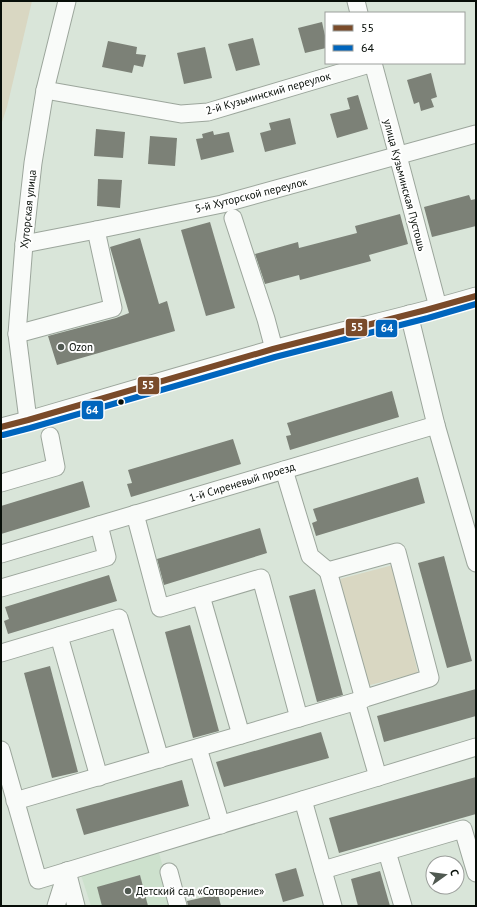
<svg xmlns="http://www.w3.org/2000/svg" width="477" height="907" font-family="'PT Sans',sans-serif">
<rect width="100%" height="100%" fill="#d9e5d9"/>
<path fill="#cde1cd" d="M159,853L174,906H91L81,875Z"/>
<g fill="#d9d7c2">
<path d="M1,1H32L7,107L1,125Z"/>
<path d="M393,565L418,673L366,686L340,579Z"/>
</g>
<g fill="#7c8177">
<path d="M322,22L326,40V48L305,53L298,28Z"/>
<path d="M253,38L260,65L236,71L228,44Z"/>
<path d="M108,41L137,47L136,54L146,55L143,67L134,65L132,73L102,67Z"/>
<path d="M205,47L212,78L184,84L177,53Z"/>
<path d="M431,73L437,97L431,99L434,107L421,111L419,102L414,104L407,80Z"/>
<path d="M358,95L368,129L337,138L330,114L350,109L347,98Z"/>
<path d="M290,118L296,144L265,152L260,133L271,130L269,123Z"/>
<path d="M96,129L125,132L123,158L94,156Z"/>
<path d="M213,131L214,135L229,132L234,152L201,160L196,139L203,138L202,134Z"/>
<path d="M150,136L177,138L175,166L148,164Z"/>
<path d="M98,179L122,180L120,208L97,206Z"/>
<path d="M469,195L471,200L476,199V226L432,237L424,207Z"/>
<path d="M400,214L408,244L369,255L371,261L300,280L299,275L265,284L255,254L298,242L299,248L357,233L355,226Z"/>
<path d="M210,222L235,308L206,316L181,230Z"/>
<path d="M140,238L159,304L167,301L175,331L57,365L48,336L116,318L129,313L110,247Z"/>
<path d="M392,391L399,417L290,450L286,436L291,435L287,423Z"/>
<path d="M233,439L241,464L131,497L127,484L132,483L128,470Z"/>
<path d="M418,477L425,503L316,536L312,523L317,521L313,509Z"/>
<path d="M83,481L90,507L1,534V506Z"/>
<path d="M260,528L267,553L164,585L157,559Z"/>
<path d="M444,556L472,661L447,668L418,563Z"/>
<path d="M109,575L117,601L8,634L4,621L9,619L5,607Z"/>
<path d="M315,589L343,695L317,702L289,596Z"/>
<path d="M190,625L219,731L193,738L165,632Z"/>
<path d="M50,666L78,772L52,778L24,673Z"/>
<path d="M476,689V716L384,742L377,716Z"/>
<path d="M321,732L329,758L224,787L216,762Z"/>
<path d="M476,777V814L339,853L329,818Z"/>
<path d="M182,780L189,806L84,835L76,809Z"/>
<path d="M296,868L304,896L283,902L275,874Z"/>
<path d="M380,871L390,906H358L351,879Z"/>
<path d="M140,875L148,906H102L97,887Z"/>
<path d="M218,894L221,906H188L187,901Z"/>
</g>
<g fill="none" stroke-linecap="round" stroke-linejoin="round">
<defs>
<g id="minor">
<path d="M356,1L359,13"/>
<path d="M373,63L398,156L438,307"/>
<path d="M45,90L181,114L208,112L373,63"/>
<path d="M233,218L266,319L274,349"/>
<path d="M24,244L96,230L222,204L476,134"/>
<path d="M409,314L436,425L476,563"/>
<path d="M17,334L113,308L96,230"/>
<path d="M28,420L17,334L24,244L33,163L45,90L67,1"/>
<path d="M1,427L28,420C110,396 191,372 273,349C341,330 409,316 476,296"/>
<path d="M284,470L310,556L328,571"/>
<path d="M1,483L56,467L50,436"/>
<path d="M135,514L160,608L261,578L299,718"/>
<path d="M1,554L436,425"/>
<path d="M1,588L107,557L99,525"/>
<path d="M201,596L241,735"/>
<path d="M59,636L99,777"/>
<path d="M1,653L119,618L160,759"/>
<path d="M198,748L221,825"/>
<path d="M1,750L38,880L378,777L476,747"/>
<path d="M303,800L333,906"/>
<path d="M15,801L364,699L328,571L397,552L430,678L356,701L378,777"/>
<path d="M387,852L403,906"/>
<path d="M323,870L463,829L476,873"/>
<path d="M67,871L76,906"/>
<path d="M169,872L178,906"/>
<path d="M56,906L67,871"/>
</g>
</defs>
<use href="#minor" stroke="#9ca69c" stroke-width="19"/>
<use href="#minor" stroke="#f9fbf9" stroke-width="17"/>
<defs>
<path id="bus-1" d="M1,427L28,420L273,349L426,310L476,296"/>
<path id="bus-2" d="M3,435L30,428L275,357L428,318L476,304"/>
</defs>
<use href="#bus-1" stroke="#fff" stroke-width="9"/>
<use href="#bus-2" stroke="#fff" stroke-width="9"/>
<use href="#bus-1" stroke="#7a4b2a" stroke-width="6"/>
<use href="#bus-2" stroke="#0065bd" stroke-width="6"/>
</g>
<g fill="#505951" stroke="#fff" stroke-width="1.5">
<circle cx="61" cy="347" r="4"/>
<circle cx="128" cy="891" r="4"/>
</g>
<circle fill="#070e08" stroke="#fff" stroke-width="1.5" cx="121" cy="402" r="3.5"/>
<g text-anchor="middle" stroke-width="4" stroke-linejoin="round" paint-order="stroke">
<g font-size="11" fill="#070e08" stroke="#fff">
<text transform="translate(268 93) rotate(-16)" y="4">2-й Кузьминский переулок</text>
<text transform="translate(405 185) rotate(75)" y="4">улица Кузьминская Пустошь</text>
<text transform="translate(251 195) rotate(-14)" y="4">5-й Хуторской переулок</text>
<text transform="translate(28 209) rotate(-84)" y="4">Хуторская улица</text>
<text transform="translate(242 482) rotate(-17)" y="4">1-й Сиреневый проезд</text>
</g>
<g font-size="11" fill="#070e08" stroke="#fff" text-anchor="start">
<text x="69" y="351">Ozon</text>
<text x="136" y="895">Детский сад «Сотворение»</text>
</g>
</g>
<g stroke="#fff" stroke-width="1.5">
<rect x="345" y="318" width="23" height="19" rx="4" fill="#7a4b2a"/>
<rect x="375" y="319" width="23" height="19" rx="4" fill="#0065bd"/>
<rect x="137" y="376" width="23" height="19" rx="4" fill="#7a4b2a"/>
<rect x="81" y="400" width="23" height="20" rx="4" fill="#0065bd"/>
</g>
<g font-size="11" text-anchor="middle" font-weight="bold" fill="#fff">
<text x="357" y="331">55</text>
<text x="387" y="332">64</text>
<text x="148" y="389">55</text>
<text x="92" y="414">64</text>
</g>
<rect width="477" height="907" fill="none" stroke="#070e08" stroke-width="4"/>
<rect x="325" y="12" width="140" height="52" fill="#ffffff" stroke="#9c9f9c"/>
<rect x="333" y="25" width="20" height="6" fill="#7a4b2a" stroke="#9c9f9c"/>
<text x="361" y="32" font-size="12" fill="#070e08">55</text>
<rect x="333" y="45" width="20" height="6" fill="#0065bd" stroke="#9c9f9c"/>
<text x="361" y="52" font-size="12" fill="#070e08">64</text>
<g transform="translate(445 875) rotate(76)"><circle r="19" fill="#ffffff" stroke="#9c9f9c"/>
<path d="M0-3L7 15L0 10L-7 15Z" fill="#505951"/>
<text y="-6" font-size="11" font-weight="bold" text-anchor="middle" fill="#070e08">С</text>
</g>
</svg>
